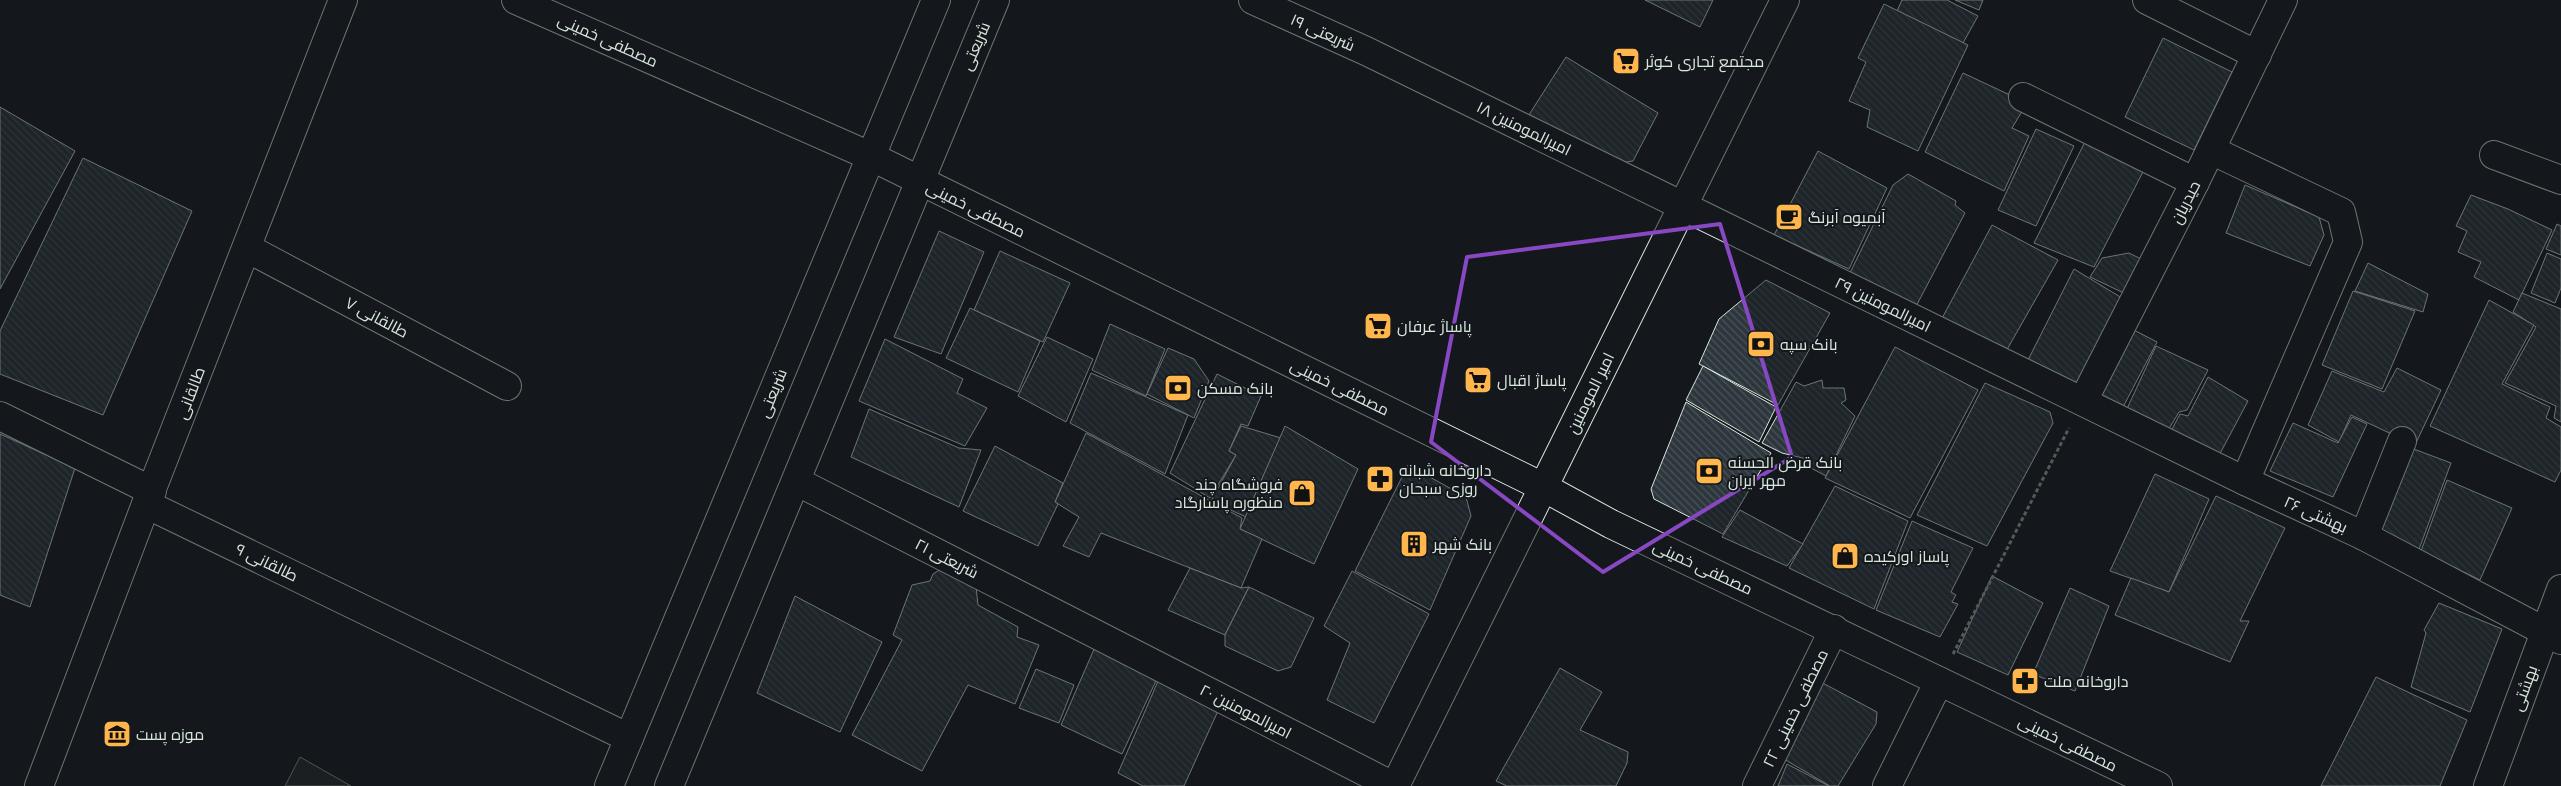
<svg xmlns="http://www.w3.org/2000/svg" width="2561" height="786" font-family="'Nunito Sans',Cairo,sans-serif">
<defs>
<pattern id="building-back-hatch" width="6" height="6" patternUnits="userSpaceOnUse" patternTransform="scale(1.25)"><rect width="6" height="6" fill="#2c363c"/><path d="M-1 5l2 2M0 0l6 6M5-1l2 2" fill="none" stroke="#4a5358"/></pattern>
</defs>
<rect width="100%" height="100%" fill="#14181c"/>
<path fill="#24282b" stroke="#939e99" d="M300,757L351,786H285Z"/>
<g fill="url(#building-back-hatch)" stroke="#d8e6dc">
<path d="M1645,0H1713L1700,27Z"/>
<path d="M1902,0H1947L1978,16L1963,43L1897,11Z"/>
<path d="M1955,0H1983L1979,10Z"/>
<path d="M1884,4L1968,45L1918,151L1867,127L1870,110L1849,101L1866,62L1858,58Z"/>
<path d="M2163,38L2232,72L2194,150L2125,117Z"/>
<path d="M1566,57L1658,113L1633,161L1607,165L1525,121Z"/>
<path d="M1963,73L2027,103L2012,128L2029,136L2004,191L1925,152Z"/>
<path d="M0,107L75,151L0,289Z"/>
<path d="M2036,129L2074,146L2036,226L1998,210Z"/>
<path d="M2089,134L2147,164L2094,267L2034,243Z"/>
<path d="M1818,151L1887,188L1849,269L1774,235Z"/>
<path d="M83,158L192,211L103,415L0,374V331Z"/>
<path d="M1908,174L1956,201L1955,205L1965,213L1912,314L1846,281L1893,185Z"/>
<path d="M2245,185L2319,217L2324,235L2310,266L2226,233Z"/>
<path d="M2471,195L2508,209L2552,230L2519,300L2474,277L2481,262L2458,252L2467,231L2456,226Z"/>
<path d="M2557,224L2561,226V255L2546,249Z"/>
<path d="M1992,225L2058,260L2005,353L1940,322Z"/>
<path d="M939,231L984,252L941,354L894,337Z"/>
<path d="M1000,251L1070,283L1043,342L974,310Z"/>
<path d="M2129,253L2145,261L2128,295L2090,277L2102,258Z"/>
<path d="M2547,253L2561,259V288L2555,303L2531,293Z"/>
<path d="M2368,263L2428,294L2423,312L2355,291Z"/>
<path d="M2074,269L2122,298L2081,386L2028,360Z"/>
<path d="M1766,280L1830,313L1778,405L1699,364L1719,319Z"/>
<path d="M2353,291L2415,311L2382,389L2322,365Z"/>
<path d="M2522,293L2561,309V422L2554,418L2556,406L2505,383L2536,327L2513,312Z"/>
<path d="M2489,300L2534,325L2502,384L2550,407L2546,418L2561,427V470L2555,482L2430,426Z"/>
<path d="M970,308L1040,341L1018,392L946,358Z"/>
<path d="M1110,324L1165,349L1146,396L1092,370Z"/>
<path d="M2128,327L2157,342L2121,411L2087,395Z"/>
<path d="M1047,337L1093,359L1066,422L1018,396Z"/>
<path d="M885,339L963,379L957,393L987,408L965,446L859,401Z"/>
<path d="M2156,346L2208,370L2187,410L2179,412L2167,432L2125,413Z"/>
<path d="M1895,347L1978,390L1910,518L1825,478Z"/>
<path d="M1168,348L1194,359L1209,381L1194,418L1147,394Z"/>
<path d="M1703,366L1776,407L1759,442L1686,400Z"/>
<path d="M2397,368L2441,390L2415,445L2351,415L2339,442L2308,425L2332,371L2384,392Z"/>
<path d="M1091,373L1188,415L1165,474L1070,423Z"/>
<path d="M1217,374L1261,396L1248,426L1241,424L1229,451L1236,455L1210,498L1170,473Z"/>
<path d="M2208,377L2248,401L2216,461L2168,437L2180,414L2188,416Z"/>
<path d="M1822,380L1823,388H1844L1846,400L1841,403L1855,416L1826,476L1809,467L1811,460L1782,453L1762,443L1796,382L1804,386Z"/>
<path d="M1985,383L2050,412L2053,423L1987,546L1917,515Z"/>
<path d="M1686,402L1771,453L1723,534L1654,499L1651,489Z"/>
<path d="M869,409L959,448L981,450L959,507L851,457Z"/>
<path d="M2352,417L2367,424L2333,497L2270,471L2293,423L2338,443Z"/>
<path d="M1241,426L1281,438L1246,517L1211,501L1236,455L1229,451Z"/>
<path d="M1285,426L1358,469L1314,564L1240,529Z"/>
<path d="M1086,433L1242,518L1240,529L1262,539L1241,588L1101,533L1089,557L1063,546L1079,517L1055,502Z"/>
<path d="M0,434L75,468L30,607L0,595Z"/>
<path d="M2403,445L2451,463L2418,552L2368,532Z"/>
<path d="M995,446L1063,483L1055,502L1058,504L1038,546L963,511Z"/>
<path d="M1408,465L1466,497L1471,516L1430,610L1355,571Z"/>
<path d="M2155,474L2209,499L2169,592L2110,571Z"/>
<path d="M2447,480L2512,508L2480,580L2421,551Z"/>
<path d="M1835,486L1908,521L1874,609L1789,568Z"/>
<path d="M2216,496L2285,528L2240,621H2249L2230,662L2115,615L2131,578L2169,592Z"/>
<path d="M1740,510L1803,544L1787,566L1722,537Z"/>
<path d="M1912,521L1973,548L1951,592L1956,595L1952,602L1958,604L1940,637L1876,610Z"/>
<path d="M949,564L975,577L978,605L1018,627L1017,637L1039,645L1015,704L968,685L922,771L852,735L902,640L893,635L912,585L930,581L933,574Z"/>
<path d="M1190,568L1241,588L1249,587L1225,635L1168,610Z"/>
<path d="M1352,571L1429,614L1374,723L1327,700L1350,643L1324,626Z"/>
<path d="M1992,576L2043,603L2008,675L1957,652Z"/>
<path d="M1249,587L1314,618L1291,667L1278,671L1225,646V635Z"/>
<path d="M2070,588L2109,606L2075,691L2033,674Z"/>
<path d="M795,596L882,642L840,732L757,693Z"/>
<path d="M2439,603L2502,629L2470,712L2411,687L2426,633L2424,630Z"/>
<path d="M1098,640L1161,670L1122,754L1061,725Z"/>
<path d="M1560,668L1602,692L1580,730L1628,752L1627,763L1616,786H1507L1496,781Z"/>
<path d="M1036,669L1074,685L1059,723L1019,708Z"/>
<path d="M1162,672L1222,702L1184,786H1143L1118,773Z"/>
<path d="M2376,677L2467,720L2440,786H2321Z"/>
<path d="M1817,680L1877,712L1876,724L1838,786H1830L1777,755Z"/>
<path d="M1787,764L1829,786H1778Z"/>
</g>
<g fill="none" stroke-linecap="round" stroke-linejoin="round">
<defs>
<g id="minor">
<path d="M1253,0L1366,51L2245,481L2364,536L2561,640"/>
<path d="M2147,0L2257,55"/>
<path d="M2023,97L2195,182"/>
<path d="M2211,150L2341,212L2348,242L2245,481"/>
<path d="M2494,155L2561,180"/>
<path d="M247,248L507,386"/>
<path d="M2083,401L2195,182L2283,0"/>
<path d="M0,416L152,491"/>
<path d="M796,481L1393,786"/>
<path d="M146,504L629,738"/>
<path d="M2364,536L2402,441"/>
<path d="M39,786L146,504L343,0"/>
<path d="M1757,786L1834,629"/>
<path d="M1887,786L1939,681"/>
</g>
<g id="major">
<path d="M516,0L870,156L1543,487L1611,524L2158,786"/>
<path d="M609,786L936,0"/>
<path d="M669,786L995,0"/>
<path d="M1395,786L1785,0"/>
<path d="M2488,786L2561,589"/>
</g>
</defs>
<use href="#minor" stroke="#d8e6dc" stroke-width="30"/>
<use href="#major" stroke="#d8e6dc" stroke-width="30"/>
<path stroke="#9da8a2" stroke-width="3" stroke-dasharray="4 2.5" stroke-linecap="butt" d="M1953,654L2069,428"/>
<use href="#minor" stroke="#14181c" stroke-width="28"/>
<use href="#major" stroke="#14181c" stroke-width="28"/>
</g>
<path d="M0 0H2561V786H0ZM1720,224L1792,457L1603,572L1431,442L1467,257Z" fill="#14181c" fill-opacity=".55" fill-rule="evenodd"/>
<path fill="none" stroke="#8948c3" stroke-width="4" stroke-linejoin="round" d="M1720,224L1792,457L1603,572L1431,442L1467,257Z"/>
<defs>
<symbol id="supermarket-square" viewBox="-11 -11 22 22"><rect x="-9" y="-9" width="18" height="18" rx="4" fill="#ffb74d" stroke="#14181c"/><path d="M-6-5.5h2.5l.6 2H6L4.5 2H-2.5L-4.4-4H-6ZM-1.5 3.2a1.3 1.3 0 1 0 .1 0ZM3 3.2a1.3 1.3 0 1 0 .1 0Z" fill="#111"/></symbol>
<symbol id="cafe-square" viewBox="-11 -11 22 22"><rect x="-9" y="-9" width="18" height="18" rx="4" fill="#ffb74d" stroke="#14181c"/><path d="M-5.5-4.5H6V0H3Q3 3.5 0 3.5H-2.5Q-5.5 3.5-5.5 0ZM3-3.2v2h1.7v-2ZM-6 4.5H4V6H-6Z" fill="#111"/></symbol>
<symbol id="bank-square" viewBox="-11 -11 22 22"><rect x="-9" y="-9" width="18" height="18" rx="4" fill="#ffb74d" stroke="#14181c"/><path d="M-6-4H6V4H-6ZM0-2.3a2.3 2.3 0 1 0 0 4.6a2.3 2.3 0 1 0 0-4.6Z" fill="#111"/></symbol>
<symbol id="pharmacy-square" viewBox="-11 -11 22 22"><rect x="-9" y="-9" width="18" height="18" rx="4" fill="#ffb74d" stroke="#14181c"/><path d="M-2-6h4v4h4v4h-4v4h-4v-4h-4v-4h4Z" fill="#111"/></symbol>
<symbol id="shop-square" viewBox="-11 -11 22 22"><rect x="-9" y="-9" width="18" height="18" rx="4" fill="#ffb74d" stroke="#14181c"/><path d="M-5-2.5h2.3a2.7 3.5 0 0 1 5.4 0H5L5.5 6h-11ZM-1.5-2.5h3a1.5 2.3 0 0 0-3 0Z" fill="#111"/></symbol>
<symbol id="building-square" viewBox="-11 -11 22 22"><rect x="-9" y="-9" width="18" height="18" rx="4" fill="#ffb74d" stroke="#14181c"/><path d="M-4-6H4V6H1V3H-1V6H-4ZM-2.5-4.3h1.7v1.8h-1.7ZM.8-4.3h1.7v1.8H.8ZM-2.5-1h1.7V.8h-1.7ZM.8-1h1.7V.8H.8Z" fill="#111"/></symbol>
<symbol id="museum-square" viewBox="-11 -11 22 22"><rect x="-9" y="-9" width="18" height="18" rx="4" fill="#ffb74d" stroke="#14181c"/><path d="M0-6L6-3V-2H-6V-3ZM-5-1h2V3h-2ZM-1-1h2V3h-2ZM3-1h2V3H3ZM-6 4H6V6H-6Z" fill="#111"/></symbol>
</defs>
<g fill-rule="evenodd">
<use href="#supermarket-square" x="1610" y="45" width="32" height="32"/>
<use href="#cafe-square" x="1773" y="201" width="32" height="32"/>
<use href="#supermarket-square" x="1362" y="310" width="32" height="32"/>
<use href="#bank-square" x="1745" y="328" width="32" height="32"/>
<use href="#supermarket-square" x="1462" y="364" width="32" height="32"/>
<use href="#bank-square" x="1162" y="372" width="32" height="32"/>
<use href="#bank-square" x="1693" y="455" width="32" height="32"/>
<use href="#pharmacy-square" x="1364" y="463" width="32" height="32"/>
<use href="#shop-square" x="1286" y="477" width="32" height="32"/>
<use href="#building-square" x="1398" y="528" width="32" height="32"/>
<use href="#shop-square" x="1829" y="540" width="32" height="32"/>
<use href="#pharmacy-square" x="2009" y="665" width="32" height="32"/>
<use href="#museum-square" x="101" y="718" width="32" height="32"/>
</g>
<g text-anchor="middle" stroke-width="4" stroke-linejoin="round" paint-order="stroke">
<g font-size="16" fill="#d8e6dc" stroke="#14181c">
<text transform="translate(1323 32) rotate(24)" y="6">شریعتی ۱۹</text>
<text transform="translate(608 40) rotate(24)" y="6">مصطفی خمینی</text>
<text transform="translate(975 46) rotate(-67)" y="6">شریعتی</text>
<text transform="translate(1524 128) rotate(26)" y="6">امیرالمومنین ۱۸</text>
<text transform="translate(2185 202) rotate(-63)" y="6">حیدریان</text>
<text transform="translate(976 209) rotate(26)" y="6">مصطفی خمینی</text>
<text transform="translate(1883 304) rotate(26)" y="6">امیرالمومنین ۲۹</text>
<text transform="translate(377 317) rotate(28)" y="6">طالقانی ۷</text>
<text transform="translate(1340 387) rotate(26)" y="6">مصطفی خمینی</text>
<text transform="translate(190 393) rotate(-69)" y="6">طالقانی</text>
<text transform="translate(772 393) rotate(-68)" y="6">شریعتی</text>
<text transform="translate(1590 393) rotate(-64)" y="6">امیر المومنین</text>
<text transform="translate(2316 514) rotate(24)" y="6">بهشتی ۲۶</text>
<text transform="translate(947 558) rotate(27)" y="6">شریعتی ۲۱</text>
<text transform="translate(267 562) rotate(26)" y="6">طالقانی ۹</text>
<text transform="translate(1703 567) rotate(25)" y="6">مصطفی خمینی</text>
<text transform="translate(2524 688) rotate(-70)" y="6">بهشتی</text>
<text transform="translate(1795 708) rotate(-64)" y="6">مصطفی خمینی ۲۲</text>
<text transform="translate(1246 711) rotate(27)" y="6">امیرالمومنین ۲۰</text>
<text transform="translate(2068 743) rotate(26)" y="6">مصطفی خمینی</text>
</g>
<g font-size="16" fill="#d8e6dc" stroke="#14181c" text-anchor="start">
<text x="1645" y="67">مجتمع تجاری کوثر</text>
<text x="1808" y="223">آبمیوه آبرنگ</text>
<text x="1397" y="332">پاساژ عرفان</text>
<text x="1780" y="350">بانک سپه</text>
<text x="1497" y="386">پاساژ اقبال</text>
<text x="1197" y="394">بانک مسکن</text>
<text x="1728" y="468">بانک قرض الحسنه<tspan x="1728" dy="18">مهر ایران</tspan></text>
<text x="1399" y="476">داروخانه شبانه<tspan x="1399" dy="18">روزی سبحان</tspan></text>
<text x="1283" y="490" text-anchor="end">فروشگاه چند<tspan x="1283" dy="18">منظوره پاسارگاد</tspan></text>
<text x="1433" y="550">بانک شهر</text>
<text x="1864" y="562">پاساز اورکیده</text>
<text x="2044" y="687">داروخانه ملت</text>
<text x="136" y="740">موزه پست</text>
</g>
</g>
</svg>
